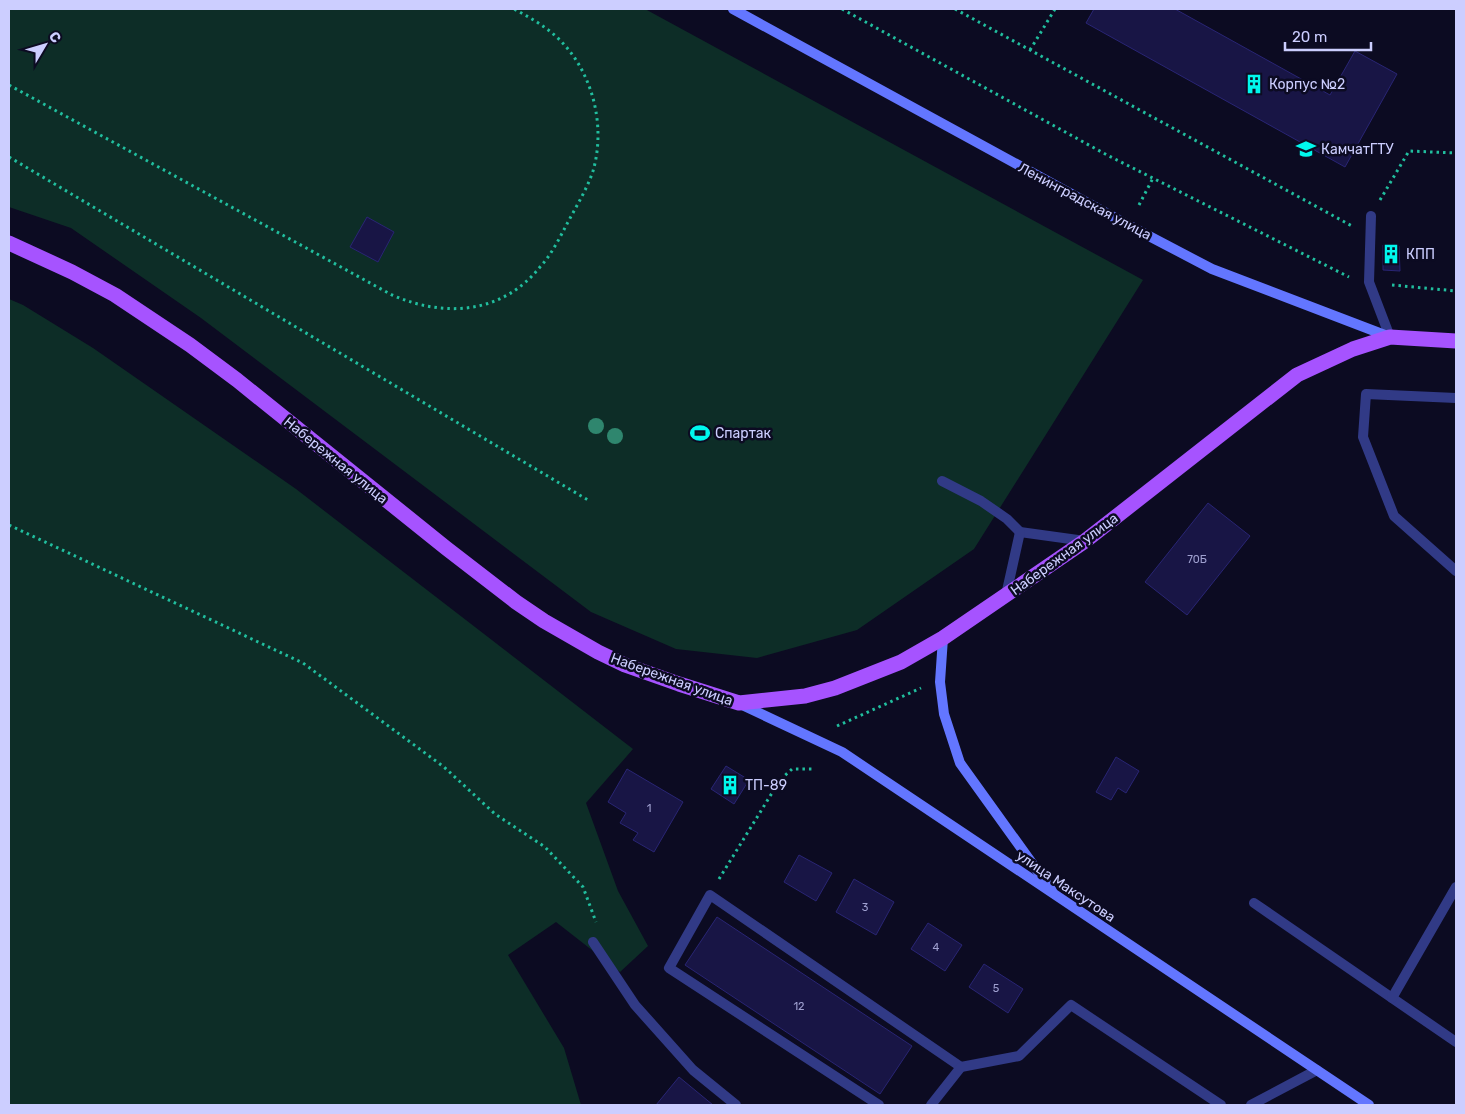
<svg xmlns="http://www.w3.org/2000/svg" width="1465" height="1114" font-family="Rubik,sans-serif">
<rect width="100%" height="100%" fill="#0c0b22"/>
<g fill="#0d2d27">
<path d="M9,9H645L1143,280L974,549L857,630L757,658L676,649L591,612L201,318L71,228L9,207Z"/>
<path d="M9,299L23,305L93,348L296,489L633,749L586,803L618,891L648,946L620,972L556,922L508,955L564,1048L581,1105H9Z"/>
</g>
<g fill="#181545" stroke="#292574">
<path d="M1094,9H1175L1330,95L1355,51L1397,74L1345,167L1086,23Z"/>
<path d="M367,217L394,232L378,262L350,247Z"/>
<path d="M1383,245L1399,246L1400,271L1383,270Z"/>
<path d="M1208,503L1250,536L1187,615L1145,582Z"/>
<path d="M1116,757L1139,771L1126,793L1118,788L1111,800L1096,792Z"/>
<path d="M726,766L749,780L734,804L711,789Z"/>
<path d="M627,769L683,802L654,852L633,840L638,833L620,823L626,813L608,802Z"/>
<path d="M799,855L832,873L816,901L784,882Z"/>
<path d="M854,879L894,902L876,935L836,912Z"/>
<path d="M717,917L912,1046L880,1094L685,965Z"/>
<path d="M928,923L962,945L945,971L911,949Z"/>
<path d="M984,964L1023,989L1008,1013L969,987Z"/>
<path d="M679,1077L713,1105H656Z"/>
</g>
<g fill="none" stroke-linecap="round" stroke-linejoin="round">
<g stroke="#21be9e" stroke-width="3" stroke-dasharray="2.5 4" stroke-linecap="butt">
<path d="M842,9L1107,155L1349,277"/>
<path d="M955,9L1352,226"/>
<path d="M1030,50L1055,9"/>
<path d="M9,85L392,295C445,318 502,314 540,267C552,254 560,237 568,222C577,205 587,189 593,171C607,123 591,65 552,33C540,23 527,16 514,9"/>
<path d="M9,157L588,500"/>
<path d="M1380,200L1409,151L1456,153"/>
<path d="M1139,205L1153,178"/>
<path d="M1392,285L1456,291"/>
<path d="M9,525L303,663L444,767L495,814L545,847L583,887L596,922"/>
<path d="M837,726L921,688"/>
<path d="M719,879L780,780L792,769H812"/>
</g>
<g stroke="#313a86" stroke-width="10">
<path d="M1371,216L1369,282L1390,337"/>
<path d="M1456,398L1366,394L1363,437L1394,516L1456,571"/>
<path d="M942,481L981,501L1007,519L1020,532L1085,541"/>
<path d="M1006,595L1020,532"/>
<path d="M1254,903L1456,1042"/>
<path d="M593,942L635,1005L693,1070L736,1105"/>
<path d="M1392,998L1456,887"/>
<path d="M879,1105L669,968L710,895L961,1067"/>
</g>
<g stroke="#313a86" stroke-width="10">
<path d="M931,1105L961,1067L1019,1056L1071,1005L1221,1105"/>
<path d="M1251,1105L1317,1070"/>
</g>
<g stroke="#6376ff" stroke-width="10">
<path d="M733,9L1128,225L1212,269L1390,337"/>
<path d="M943,638L940,682L944,714L960,763L1052,891"/>
<path d="M740,704L842,752L1369,1105"/>
</g>
<path stroke="#a653ff" stroke-width="15" d="M9,243L72,272L115,295L190,345L237,380L446,548L516,602L544,621L598,652L625,665L679,684L739,703L805,696L835,688L901,662L943,638L1085,541L1297,375L1353,349L1390,337L1456,341"/>
</g>
<g fill="#2f866e">
<circle cx="596" cy="426" r="8"/>
<circle cx="615" cy="436" r="8"/>
</g>
<defs>
<symbol id="building-bare" viewBox="-9 -9 18 18"><path d="M-4-6H4V6H1V3H-1V6H-4ZM-2.5-4.3h1.7v1.8h-1.7ZM.8-4.3h1.7v1.8H.8ZM-2.5-1h1.7V.8h-1.7ZM.8-1h1.7V.8H.8Z" fill="#00f7ed" stroke="#0c0b22" stroke-width="2.5" paint-order="stroke"/></symbol>
<symbol id="university-bare" viewBox="-9 -9 18 18"><path d="M0-5L7-2L0 1L-7-2ZM-4 1L0 2.5L4 1V4Q0 6-4 4Z" fill="#00f7ed" stroke="#0c0b22" stroke-width="2.5" paint-order="stroke"/></symbol>
<symbol id="stadium-bare" viewBox="-9 -9 18 18"><path d="M0-5a6.5 5 0 1 0 0 10a6.5 5 0 1 0 0-10ZM-3.5-1.8h7v3.6h-7Z" fill="#00f7ed" stroke="#0c0b22" stroke-width="2.5" paint-order="stroke"/></symbol>
</defs>
<g fill-rule="evenodd">
<use href="#building-bare" x="1240" y="70" width="28" height="28"/>
<use href="#university-bare" x="1292" y="135" width="28" height="28"/>
<use href="#building-bare" x="1377" y="240" width="28" height="28"/>
<use href="#stadium-bare" x="686" y="419" width="28" height="28"/>
<use href="#building-bare" x="716" y="771" width="28" height="28"/>
</g>
<g text-anchor="middle" stroke-width="5" stroke-linejoin="round" paint-order="stroke">
<g font-size="11" fill="#9fa0d0">
<text x="1197" y="563">70Б</text>
<text x="649" y="812">1</text>
<text x="865" y="911">3</text>
<text x="936" y="951">4</text>
<text x="996" y="992">5</text>
<text x="799" y="1010">12</text>
</g>
<g font-size="14" fill="#ccceff" stroke="#0c0b22" text-anchor="start">
<text x="1269" y="89">Корпус №2</text>
<text x="1321" y="154">КамчатГТУ</text>
<text x="1406" y="259">КПП</text>
<text x="715" y="438">Спартак</text>
<text x="745" y="790">ТП-89</text>
</g>
<g font-size="14" fill="#ccceff" stroke="#0c0b22">
<text transform="translate(1085 201) rotate(28)" y="5">Ленинградская улица</text>
<text transform="translate(336 460) rotate(39)" y="5">Набережная улица</text>
<text transform="translate(1064 554) rotate(-36)" y="5">Набережная улица</text>
<text transform="translate(672 679) rotate(20)" y="5">Набережная улица</text>
<text transform="translate(1066 886) rotate(34)" y="5">улица Максутова</text>
</g>
</g>
<rect width="1465" height="1114" fill="none" stroke="#ccceff" stroke-width="20"/>
<g transform="translate(45 45) rotate(52)" stroke="#0c0b22" stroke-width="4" paint-order="stroke">
<path d="M0-4L9 19L0 12L-9 19Z" fill="#ccceff"/>
<text y="-8" font-size="14" font-weight="bold" text-anchor="middle" fill="#ccceff">С</text>
</g>
<path d="M1285 42v8h86v-8" fill="none" stroke="#ccceff" stroke-width="2.5"/>
<text x="1292" y="42" font-size="15" fill="#ccceff" stroke="#0c0b22" stroke-width="4" paint-order="stroke">20 m</text>
</svg>
